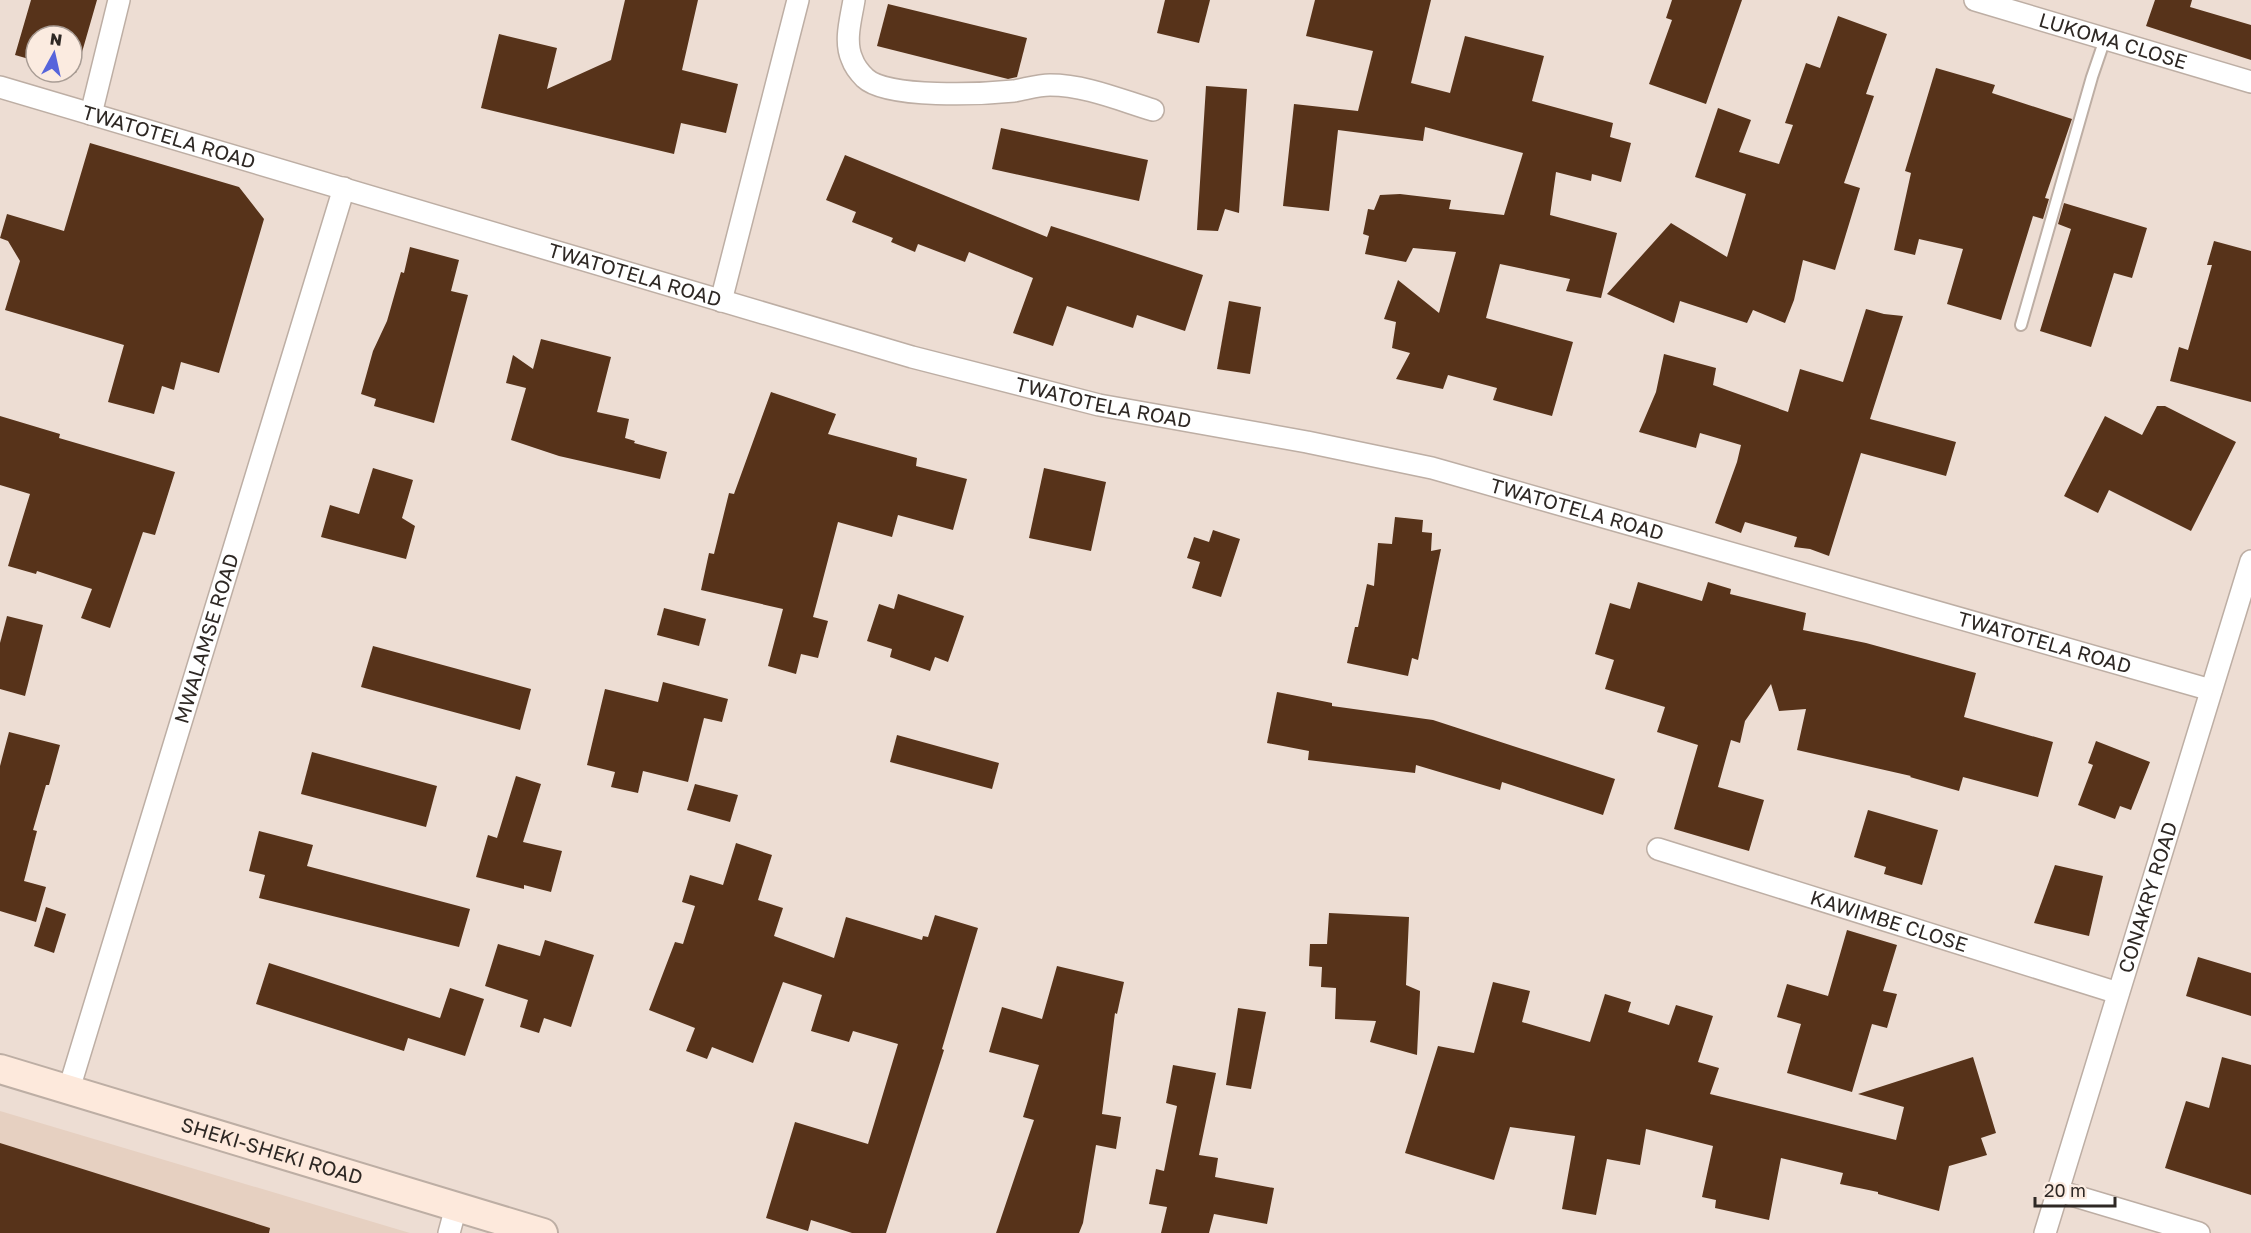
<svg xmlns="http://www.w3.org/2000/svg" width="2251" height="1233" font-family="'Golos Text',sans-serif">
<rect width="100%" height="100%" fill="#edddd3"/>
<path fill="#e6d0c1" d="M0,1111L410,1233H0Z"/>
<g fill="#57331a">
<path d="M31,0H97L76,73L72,72V36H36V61L15,55Z"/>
<path d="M625,0H698L682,70L738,84L726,133L681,123L674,154L481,108L499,34L557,48L547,89L611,60Z"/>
<path d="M1165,0H1210L1199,43L1157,33Z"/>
<path d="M1315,0H1431L1411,83L1450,93L1465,36L1544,56L1532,101L1613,123L1610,137L1631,143L1621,182L1592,174L1591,181L1556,172L1550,215L1617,233L1601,298L1566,291L1570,279L1500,264L1486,318L1573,342L1552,416L1493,400L1497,388L1448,375L1443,389L1396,379L1410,353L1392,348L1396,322L1384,319L1398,280L1439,313L1456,252L1413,248L1406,262L1365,254L1369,236L1363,234L1368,209L1374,210L1380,195L1400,194L1451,200L1449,209L1504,215L1523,153L1425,127L1423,141L1338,130L1329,211L1283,206L1294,104L1358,111L1373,51L1306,36Z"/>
<path d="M1672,0H1742L1706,104L1649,84L1672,20L1666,18Z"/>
<path d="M2155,0H2192L2190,7L2251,25V60L2146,26Z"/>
<path d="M888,4L1027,38L1017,77L1008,79L877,46Z"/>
<path d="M1838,16L1887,34L1866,94L1874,96L1844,183L1860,188L1835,270L1803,260L1794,300L1785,323L1753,310L1747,323L1680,301L1674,323L1607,294L1671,223L1727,257L1746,194L1695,177L1718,108L1751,120L1739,152L1779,164L1793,125L1785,123L1806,63L1820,68Z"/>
<path d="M1936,68L1995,85L1992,93L2072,119L2045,198L2049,199L2043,219L2033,216L2001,320L1947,304L1963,249L1919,239L1915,255L1894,250L1911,173L1905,171Z"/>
<path d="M1206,86L1247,89L1239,213L1225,209L1218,231L1197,230Z"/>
<path d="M1001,128L1148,160L1139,201L992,169Z"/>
<path d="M90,143L239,187L264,219L219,373L181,362L174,390L162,386L154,414L108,402L124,345L5,310L20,261L8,241L0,238L7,214L64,231Z"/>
<path d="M845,155L1047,237L1051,226L1203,275L1185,331L1137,315L1133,328L1067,306L1053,346L1013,333L1033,278L969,252L965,262L918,244L915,252L891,242L893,238L852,222L856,212L826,200Z"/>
<path d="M2064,203L2147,228L2132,278L2114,273L2091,347L2040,331L2071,229L2058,224Z"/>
<path d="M2214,241L2251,251V402L2170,381L2179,347L2188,350L2212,265H2207Z"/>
<path d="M410,247L459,260L451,291L468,295L434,423L374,406L376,399L361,394L373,351L387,321L401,272L404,273Z"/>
<path d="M1229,301L1261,307L1250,374L1217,369Z"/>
<path d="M1866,309L1884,314L1903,316L1870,419L1956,442L1946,476L1861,453L1829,556L1810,549L1794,547L1797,537L1745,522L1741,533L1715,523L1737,462L1741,445L1700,433L1696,448L1639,432L1656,392L1664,354L1716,368L1713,385L1788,412L1800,369L1843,382Z"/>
<path d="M541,339L611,357L597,412L629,419L625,438L635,441L634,443L667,452L660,479L559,456L511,440L526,388L506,383L513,355L533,369Z"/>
<path d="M771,392L836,414L828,434L917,458L916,466L967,479L953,530L898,515L892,537L838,522L813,617L828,621L818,658L801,654L796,674L768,666L783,609L701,590L709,553L714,554L729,493L734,494Z"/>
<path d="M2157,406H2165L2236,442L2191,531L2109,490L2098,513L2064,496L2105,416L2142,435Z"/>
<path d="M0,416L60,434L59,438L175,472L155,535L143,532L110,628L81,618L92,589L37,571L36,574L8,566L30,494L0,485Z"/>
<path d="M373,468L413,480L402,518L415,526L406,559L321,537L330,505L359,514Z"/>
<path d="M1044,468L1106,482L1091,551L1029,538Z"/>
<path d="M1395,517L1423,520L1422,532L1432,533L1431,551L1441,549L1418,660L1412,658L1408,676L1347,663L1355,627H1358L1367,584L1374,586L1378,543L1392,544Z"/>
<path d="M1213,530L1240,539L1221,597L1192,588L1200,562L1187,558L1194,537L1209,542Z"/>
<path d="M1638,582L1702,601L1708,582L1731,589L1730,594L1806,613L1803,630L1866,643L1976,673L1964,717L2053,742L2038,797L1963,777L1959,791L1910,777L1911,776L1797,750L1806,709L1779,711L1771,684L1745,721L1740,743L1731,740L1718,787L1764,800L1749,851L1674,829L1698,745L1657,732L1665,707L1605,689L1614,660L1595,654L1610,603L1630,609Z"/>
<path d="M898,594L964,616L948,662L935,657L930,671L890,657L892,649L867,641L879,604L894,609Z"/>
<path d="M664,608L706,619L699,646L657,635Z"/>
<path d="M7,616L43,625L25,696L0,689V643Z"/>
<path d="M373,646L531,689L520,730L361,687Z"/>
<path d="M663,682L728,699L722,722L704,718L688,782L643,771L638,793L611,787L615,772L587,765L605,689L658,702Z"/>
<path d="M1277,692L1332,703V706L1433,720L1615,779L1603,815L1502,782L1500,790L1416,765L1415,773L1308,760L1309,751L1267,743Z"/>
<path d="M9,732L60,745L49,785H46L33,830L37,831L24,881L46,887L36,922L0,911V766Z"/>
<path d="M897,735L999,763L992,789L890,762Z"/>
<path d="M2096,741L2150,762L2131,810L2120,806L2115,819L2078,805L2093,765L2088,763Z"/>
<path d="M312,752L437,786L426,827L301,794Z"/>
<path d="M516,776L541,784L523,842L562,851L551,892L524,885V889L476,877L488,835L497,838Z"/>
<path d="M695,784L738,795L730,822L687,810Z"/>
<path d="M1868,810L1938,830L1922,885L1884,874L1886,867L1854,857Z"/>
<path d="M259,831L313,845L307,866L470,909L459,947L259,898L265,875L249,871Z"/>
<path d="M736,843L772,855L758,900L783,908L774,936L834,958L846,917L922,940L923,936L928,937L935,915L978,928L942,1049L944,1050L886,1233H852L811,1220L808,1231L766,1218L795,1122L868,1144L898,1044L853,1031L849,1042L811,1031L822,995L783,982L753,1063L712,1047L707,1059L686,1051L695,1028L649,1010L675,942L683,944L695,906L682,902L690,875L723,885Z"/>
<path d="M2055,865L2103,876L2089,936L2034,923Z"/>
<path d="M46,907L66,914L54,953L34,946Z"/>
<path d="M1329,913L1409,917L1406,985L1420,991L1417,1055L1370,1042L1376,1021L1335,1019L1336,988L1321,987L1322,967L1309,966L1310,944H1327Z"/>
<path d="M1847,930L1897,945L1883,991L1897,994L1887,1028L1872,1024L1852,1092L1787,1073L1801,1024L1777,1017L1787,984L1828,996Z"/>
<path d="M545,940L594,955L571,1027L544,1018L539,1033L520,1027L528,1000L485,986L498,944L540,956Z"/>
<path d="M2198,957L2251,973V1016L2186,996Z"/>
<path d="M269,963L440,1018L450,988L484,999L465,1056L408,1038L404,1051L256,1004Z"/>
<path d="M1057,966L1124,982L1117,1014L1115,1013L1102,1114L1121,1117L1116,1149L1096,1145L1083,1223L1079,1233H996L1034,1120L1023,1117L1039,1065L989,1052L1002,1007L1042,1019Z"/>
<path d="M1493,982L1530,991L1522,1022L1590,1042L1605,994L1631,1002L1628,1012L1669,1025L1676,1005L1713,1016L1698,1062L1719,1068L1710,1094L1896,1140L1904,1107L1858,1094L1973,1057L1996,1133L1981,1138L1987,1155L1949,1166L1939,1211L1878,1194V1192L1840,1184L1843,1173L1781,1158L1769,1220L1715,1208L1716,1200L1702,1197L1713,1146L1646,1129L1640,1165L1607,1159L1596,1215L1562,1209L1575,1136L1510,1127L1494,1180L1405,1153L1438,1046L1474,1053Z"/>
<path d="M1238,1008L1266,1012L1251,1089L1226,1085Z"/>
<path d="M2222,1057L2251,1065V1195L2165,1168L2186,1101L2209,1108Z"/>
<path d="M1173,1065L1216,1073L1199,1155L1218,1158L1215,1177L1274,1188L1267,1224L1214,1214L1209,1233H1161L1167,1207L1149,1204L1156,1169L1164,1171L1177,1106L1166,1103Z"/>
<path d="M0,1143L270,1228L269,1233H0Z"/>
</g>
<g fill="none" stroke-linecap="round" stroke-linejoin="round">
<defs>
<path id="lane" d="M2021,325L2092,77L2105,39"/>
<g id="street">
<path d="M854,0C851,19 844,41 852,59C854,65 860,73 865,78C887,99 984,94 1014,91C1026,89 1038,85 1050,85C1085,85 1120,100 1153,110"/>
<path id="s1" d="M1975,0L2251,82"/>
<path id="s2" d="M0,87L912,357L1099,405L1307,442L1432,468L2211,690"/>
<path d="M91,114L119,0"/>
<path d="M721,301L798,0"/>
<path id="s3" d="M1658,849L2118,993"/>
<path id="s4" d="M69,1089L344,188"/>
<path d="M2058,1191L2199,1233"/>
<path d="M449,1233L456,1207"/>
<path id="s5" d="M2045,1233L2251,561"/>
</g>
<g id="secondary">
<path id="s6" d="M0,1069L543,1233"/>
</g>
</defs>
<use href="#lane" stroke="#bdaea4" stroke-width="14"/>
<use href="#street" stroke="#bdaea4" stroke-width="24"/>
<use href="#secondary" stroke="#bdaea4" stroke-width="32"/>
<use href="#lane" stroke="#fff" stroke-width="10"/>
<use href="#street" stroke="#fff" stroke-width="21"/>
<use href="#secondary" stroke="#fde9dc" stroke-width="28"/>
</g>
<g text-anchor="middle" stroke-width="6" stroke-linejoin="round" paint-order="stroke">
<g font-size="20" fill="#2e2824" stroke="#fbebe0">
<text dy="7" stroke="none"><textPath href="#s1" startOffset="144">LUKOMA CLOSE</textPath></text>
<text dy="7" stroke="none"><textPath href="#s2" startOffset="176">TWATOTELA ROAD</textPath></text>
<text dy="7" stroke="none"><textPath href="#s2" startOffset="662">TWATOTELA ROAD</textPath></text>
<text dy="7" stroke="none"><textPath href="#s2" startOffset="1148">TWATOTELA ROAD</textPath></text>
<text dy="7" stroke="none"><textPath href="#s2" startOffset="1634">TWATOTELA ROAD</textPath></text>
<text dy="7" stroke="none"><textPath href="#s4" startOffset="471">MWALAMSE ROAD</textPath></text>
<text dy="7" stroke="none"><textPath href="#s2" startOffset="2120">TWATOTELA ROAD</textPath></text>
<text dy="7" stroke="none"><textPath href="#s5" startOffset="351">CONAKRY ROAD</textPath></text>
<text dy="7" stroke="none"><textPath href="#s3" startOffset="242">KAWIMBE CLOSE</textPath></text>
<text dy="7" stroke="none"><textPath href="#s6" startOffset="284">SHEKI-SHEKI ROAD</textPath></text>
</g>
</g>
<g transform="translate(54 54) rotate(8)"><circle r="28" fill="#fbebe0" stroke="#a99d95" stroke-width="1.5"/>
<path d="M0-4.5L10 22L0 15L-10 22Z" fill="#5664db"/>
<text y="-9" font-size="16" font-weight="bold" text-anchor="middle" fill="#2e2824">N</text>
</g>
<path d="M2035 1197v9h80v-9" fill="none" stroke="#2e2824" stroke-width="3"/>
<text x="2044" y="1197" font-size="18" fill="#2e2824" stroke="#fbebe0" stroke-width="4.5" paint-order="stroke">20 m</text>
</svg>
